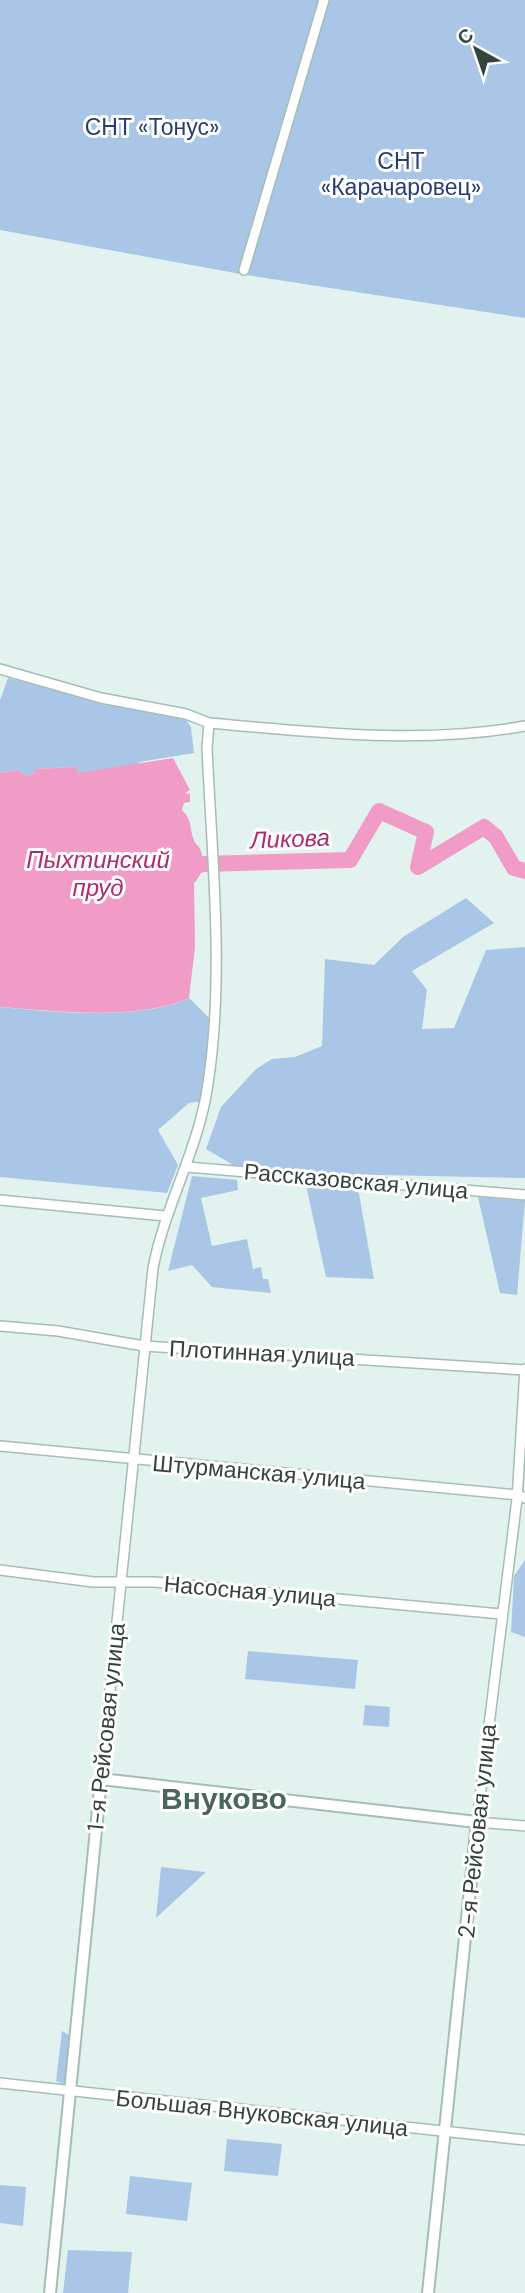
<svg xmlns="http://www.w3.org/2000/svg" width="525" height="2293" font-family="'DM Sans',sans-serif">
<rect width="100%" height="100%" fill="#e2f2ee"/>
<g fill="#a9c6e7">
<path d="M0,0H525V318L246,275L0,230Z"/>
<path d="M8,678L186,720L191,727L194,753L139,762L138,771L78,773L77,768L74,767L36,769L33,774L26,776L17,770L0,773V700Z"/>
<path d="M466,898L494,923L412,971L427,990L422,1029L454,1028L486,950L525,947V1178L245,1172L206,1149L221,1107L256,1069L272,1059L295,1057L322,1046L325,959L374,965L403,937Z"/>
<path d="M189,998L212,1021L204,1101L189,1103L158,1130L178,1165L167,1193L0,1177V1007C55,1012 140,1021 189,998Z"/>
<path d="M192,1176L237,1180L238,1190L201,1198L212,1246L247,1239L253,1269L261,1267L263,1279H268L271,1293L212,1287L192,1265L168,1271Z"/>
<path d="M306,1185L358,1188L374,1279L326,1277Z"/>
<path d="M478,1197L525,1201L517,1295L500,1293Z"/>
<path d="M525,1560V1637L511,1632L514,1576Z"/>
<path d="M248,1651L358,1660L355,1689L245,1679Z"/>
<path d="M365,1705L390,1707L389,1727L363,1725Z"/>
<path d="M161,1867L206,1872L156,1918Z"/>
<path d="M62,2031L71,2036L67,2080L63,2084L56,2081Z"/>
<path d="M227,2139L282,2144L278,2176L224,2171Z"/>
<path d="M130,2176L192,2183L187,2221L126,2214Z"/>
<path d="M0,2185L26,2187L23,2226L0,2223Z"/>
<path d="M68,2250L132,2252L128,2293H63Z"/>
</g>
<path fill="#f19cc7" d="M173,758L190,790L185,793L190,794V802L184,803L182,810C193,821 189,828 194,840C195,844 199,846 200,849C205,860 203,875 194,883L195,947L189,998C139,1021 55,1011 0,1007V773L17,770L26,776L33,774L35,769L74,767H77L78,773Z"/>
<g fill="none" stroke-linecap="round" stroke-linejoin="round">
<path stroke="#f19cc7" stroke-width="16" d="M185,870L203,864L350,860L379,811L426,832L418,867L484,827L496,837L514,868L525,871"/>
<defs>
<g id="minor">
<path d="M244,270L324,0"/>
<path d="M0,669L101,698L186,714L209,723C315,732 420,745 525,726"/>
<path d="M187,1167L525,1195"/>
<path d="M0,1200L165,1216"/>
<path d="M0,1326L58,1331L144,1346L525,1370"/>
<path d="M525,1369L517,1499L477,1822L525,1826"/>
<path d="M0,1446L518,1495L525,1498"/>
<path d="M0,1570L93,1582H154L501,1614"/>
<path d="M101,1779L153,1268C165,1206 197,1152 207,1090C225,981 212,858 207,748L209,723"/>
<path d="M0,2083L525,2140"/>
</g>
<path id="tertiary" d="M50,2293L101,1779L477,1822L428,2293"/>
</defs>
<use href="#minor" stroke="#a5bdb7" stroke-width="12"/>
<use href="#tertiary" stroke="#a5bdb7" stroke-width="14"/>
<use href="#minor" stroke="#fff" stroke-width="9"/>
<use href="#tertiary" stroke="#fff" stroke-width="10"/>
</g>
<g text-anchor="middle" stroke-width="6" stroke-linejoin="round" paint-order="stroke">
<g font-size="23" fill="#263d75" stroke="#fff">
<text x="152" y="135">СНТ «Тонус»</text>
<text x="401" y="169">СНТ<tspan x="401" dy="26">«Карачаровец»</tspan></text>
</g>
<g font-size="23" fill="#33433e" stroke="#fff">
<text transform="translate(356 1181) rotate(5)" y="8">Рассказовская улица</text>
<text transform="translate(262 1353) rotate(3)" y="8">Плотинная улица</text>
<text transform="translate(259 1472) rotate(5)" y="8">Штурманская улица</text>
<text transform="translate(250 1591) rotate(5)" y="8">Насосная улица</text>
<text transform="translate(106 1727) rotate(-84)" y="8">1-я Рейсовая улица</text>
<text transform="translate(477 1831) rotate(-84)" y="8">2-я Рейсовая улица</text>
<text transform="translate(262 2113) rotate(6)" y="8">Большая Внуковская улица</text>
</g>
<g font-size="24" font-style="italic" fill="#b02b6c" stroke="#fff">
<text transform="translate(290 839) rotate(-2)" y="8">Ликова</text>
<text x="98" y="868">Пыхтинский<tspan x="98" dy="28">пруд</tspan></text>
</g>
<g font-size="30" font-weight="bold" fill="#4a665d" stroke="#fff">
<text x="224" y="1809">Внуково</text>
</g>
</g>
<g transform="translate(476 49) rotate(320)" stroke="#ffffff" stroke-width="5" paint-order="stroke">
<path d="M0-5L12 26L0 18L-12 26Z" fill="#33433e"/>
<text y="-10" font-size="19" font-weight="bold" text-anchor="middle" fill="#33433e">С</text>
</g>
</svg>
